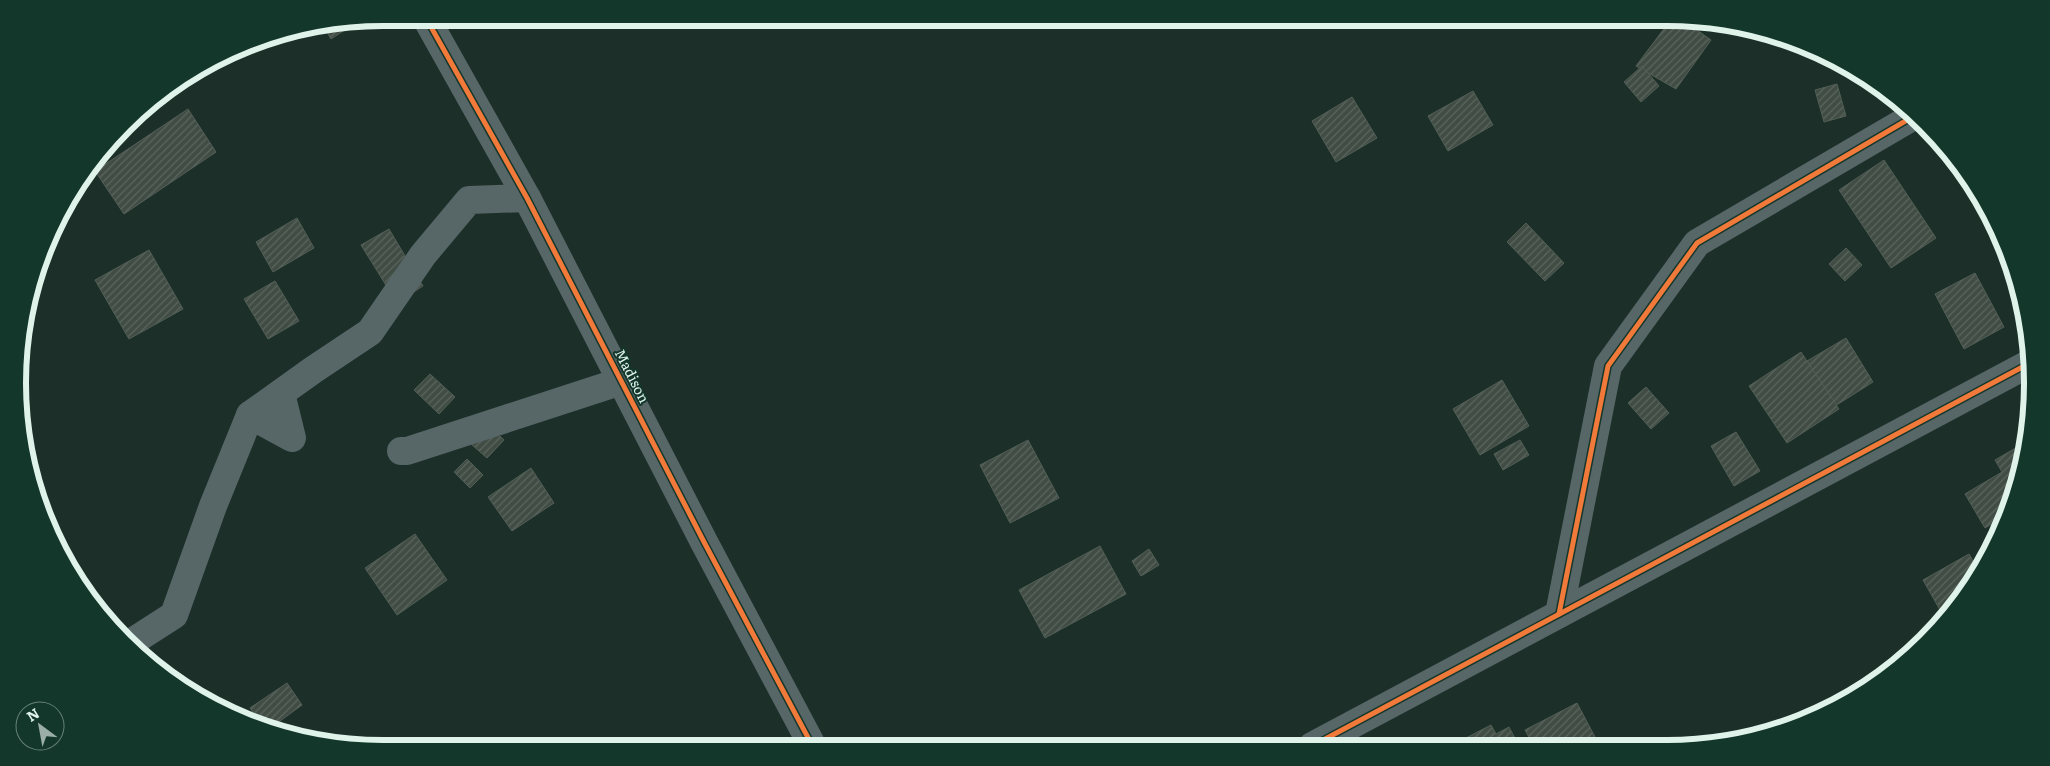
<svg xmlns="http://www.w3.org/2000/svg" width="2050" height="766" font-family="Literata,serif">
<defs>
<pattern id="building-hatch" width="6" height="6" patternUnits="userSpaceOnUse" patternTransform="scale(1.25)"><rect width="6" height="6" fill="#404c44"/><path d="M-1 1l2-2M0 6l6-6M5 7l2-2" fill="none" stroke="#5b665f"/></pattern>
</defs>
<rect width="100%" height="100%" fill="#1c2f29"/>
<g fill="url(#building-hatch)" stroke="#525f57">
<path d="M1672,18L1683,20L1711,40L1676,89L1636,66Z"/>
<path d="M357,22L331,39L324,27Z"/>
<path d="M1642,66L1659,86L1641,102L1624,82Z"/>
<path d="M1837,84L1846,116L1824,122L1815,90Z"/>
<path d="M1473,91L1493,125L1448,151L1428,116Z"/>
<path d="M1352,97L1377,138L1336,162L1312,121Z"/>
<path d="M188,109L216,152L124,214L95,171Z"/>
<path d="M1884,160L1936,238L1891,268L1839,190Z"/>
<path d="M297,218L314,248L273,272L256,242Z"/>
<path d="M1526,223L1564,263L1545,281L1507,242Z"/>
<path d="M389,229L423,286L397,303L361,245Z"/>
<path d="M1846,248L1862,265L1845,281L1829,264Z"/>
<path d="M149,250L183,309L129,339L95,280Z"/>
<path d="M1975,273L2004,327L1964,349L1935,294Z"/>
<path d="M275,281L299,321L268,339L244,299Z"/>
<path d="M1846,338L1873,382L1835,406L1807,361Z"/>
<path d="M1801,352L1839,409L1787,443L1749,386Z"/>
<path d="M430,374L455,397L439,414L414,390Z"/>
<path d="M1502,380L1529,426L1480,455L1453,409Z"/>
<path d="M1646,387L1669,413L1651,429L1628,403Z"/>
<path d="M488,425L504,440L487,458L471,444Z"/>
<path d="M1736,432L1760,471L1734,486L1711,446Z"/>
<path d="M1028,440L1059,498L1010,523L980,465Z"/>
<path d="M1520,440L1529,455L1503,470L1494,454Z"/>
<path d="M2026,442L2020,478L2002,518L1985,528L1965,494L2002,472L1995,460Z"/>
<path d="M467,459L483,475L470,488L454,472Z"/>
<path d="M531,468L554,503L512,531L488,497Z"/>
<path d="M415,534L447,580L397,615L365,568Z"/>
<path d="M1100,546L1126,594L1045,638L1019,590Z"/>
<path d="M1149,549L1159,565L1141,576L1132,561Z"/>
<path d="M1969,554L1978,570L1971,586L1961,598L1940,610L1923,580Z"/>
<path d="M287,683L302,705L269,729L264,727L250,708Z"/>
<path d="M1577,703L1595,737L1579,746H1534L1525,730Z"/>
<path d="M1491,725L1496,734L1509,727L1519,746H1471L1466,738Z"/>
</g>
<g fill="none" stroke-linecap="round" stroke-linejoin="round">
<g stroke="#576666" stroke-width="28">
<path d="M426,18L527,198L704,542L813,747"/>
<path d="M250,415L292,438L281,393"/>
<path d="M401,451H407L622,381"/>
<path d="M1559,614L1608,366L1697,243L1914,116"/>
<path d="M132,642L174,615L213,506L250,415L313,370L370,332L423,255L469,200L527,198"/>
<path d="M1312,746L2030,363"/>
</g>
<defs>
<g id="cycleway">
<path d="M426,18L527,198L704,542L813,747"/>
<path d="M1559,614L1608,366L1697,243L1914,116"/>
<path d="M1312,746L2030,363"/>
</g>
</defs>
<use href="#cycleway" stroke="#14372c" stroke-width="8"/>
<use href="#cycleway" stroke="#f17a3a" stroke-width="5"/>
</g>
<g text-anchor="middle" stroke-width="4" stroke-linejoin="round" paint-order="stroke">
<g font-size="14" fill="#dff3eb" stroke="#14372c">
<text transform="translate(632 376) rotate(63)" y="5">Madison</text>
</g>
</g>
<path d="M0 0H2050V766H0ZM383 26H1667A357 357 0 0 1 2024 383V383A357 357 0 0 1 1667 740H383A357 357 0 0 1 26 383V383A357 357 0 0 1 383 26Z" fill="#14372c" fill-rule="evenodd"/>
<path fill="none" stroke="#dff3eb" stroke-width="6" d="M383 26H1667A357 357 0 0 1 2024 383V383A357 357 0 0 1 1667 740H383A357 357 0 0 1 26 383V383A357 357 0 0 1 383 26Z"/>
<g transform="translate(40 726) rotate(328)"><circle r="24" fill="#14372c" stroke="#658278"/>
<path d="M0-4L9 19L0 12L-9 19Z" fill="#9baea7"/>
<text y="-8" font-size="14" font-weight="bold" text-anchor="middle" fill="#dff3eb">N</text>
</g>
</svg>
